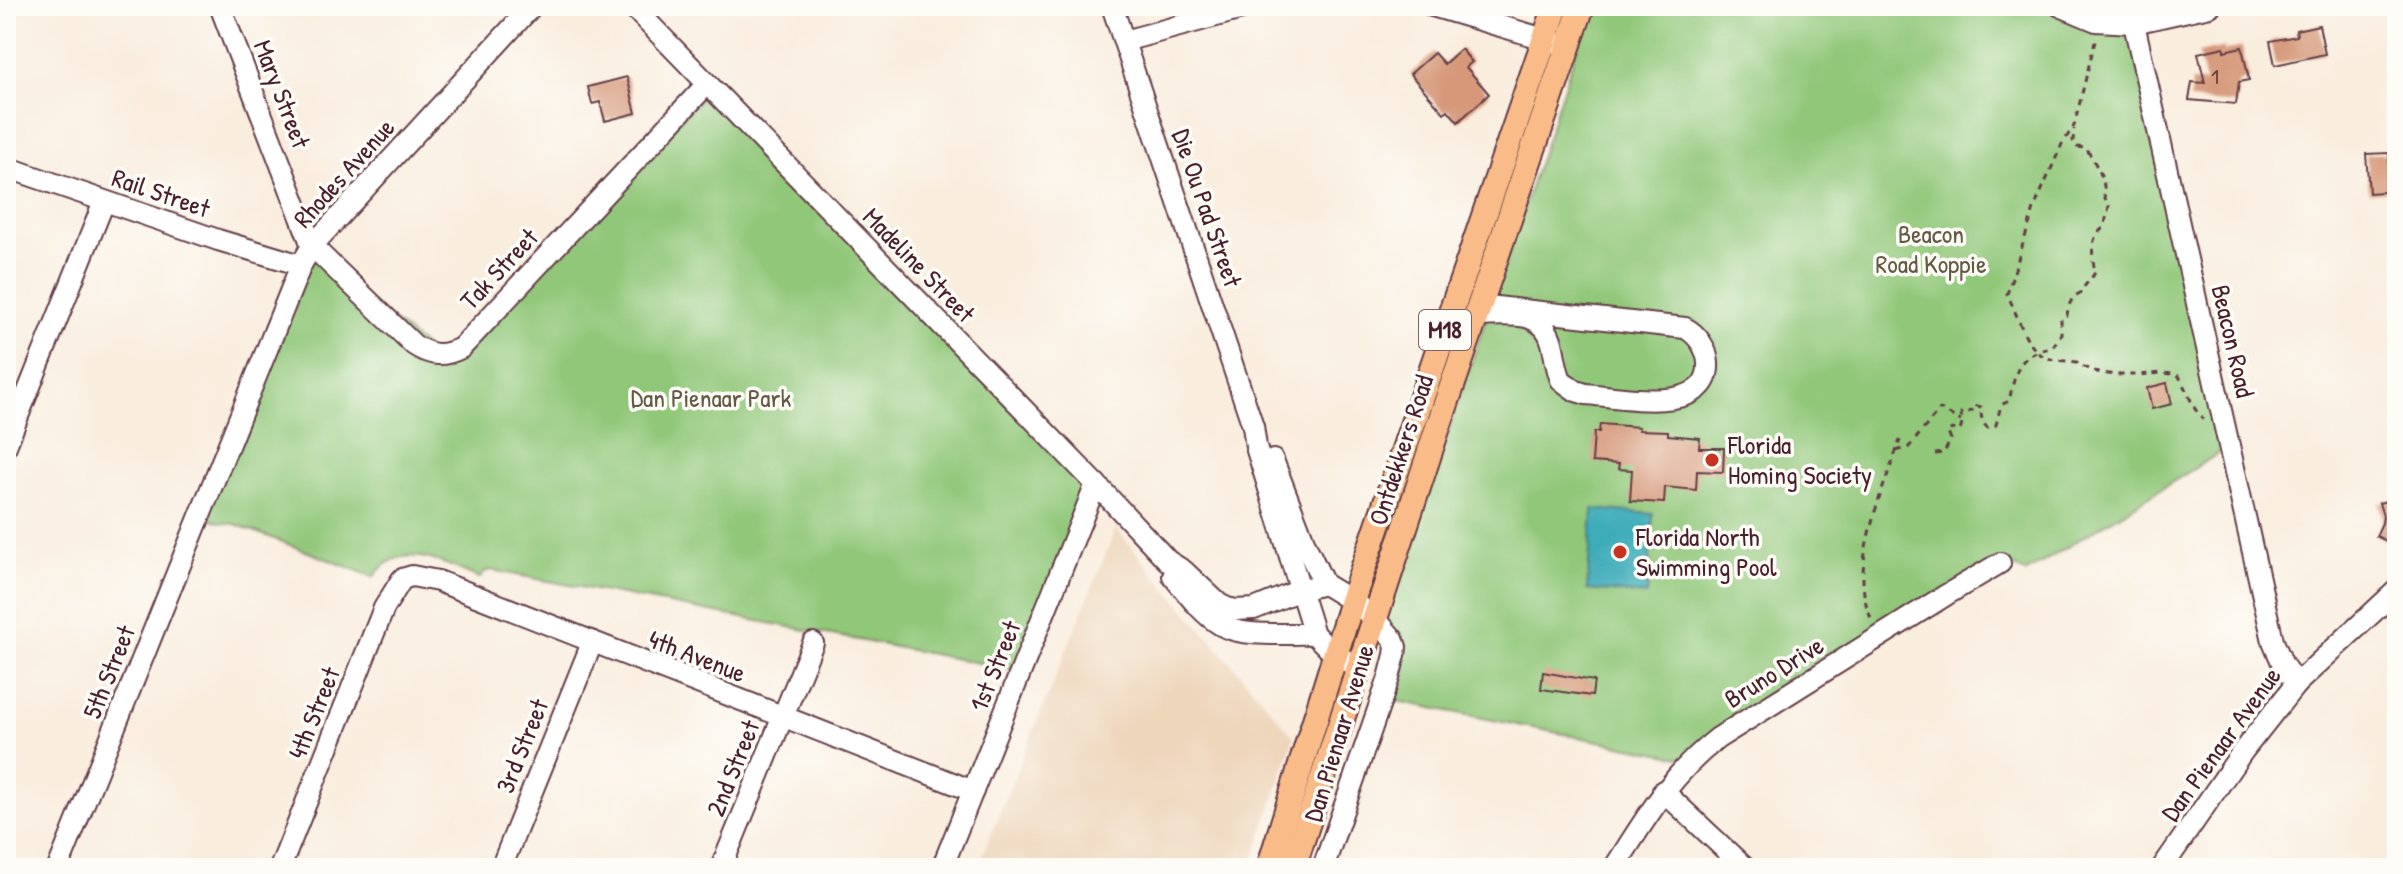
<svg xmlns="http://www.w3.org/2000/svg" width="2403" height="874" font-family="'Patrick Hand',sans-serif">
<rect width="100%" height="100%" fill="#fdfcf7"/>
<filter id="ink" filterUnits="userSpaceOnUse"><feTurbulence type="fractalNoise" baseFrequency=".0125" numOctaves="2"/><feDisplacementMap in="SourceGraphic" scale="16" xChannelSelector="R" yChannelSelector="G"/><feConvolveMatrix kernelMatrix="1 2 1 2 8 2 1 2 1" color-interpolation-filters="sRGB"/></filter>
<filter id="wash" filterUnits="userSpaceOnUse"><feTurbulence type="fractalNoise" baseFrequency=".006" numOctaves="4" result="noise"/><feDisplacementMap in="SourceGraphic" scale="32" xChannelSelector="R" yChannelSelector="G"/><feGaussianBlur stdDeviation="1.8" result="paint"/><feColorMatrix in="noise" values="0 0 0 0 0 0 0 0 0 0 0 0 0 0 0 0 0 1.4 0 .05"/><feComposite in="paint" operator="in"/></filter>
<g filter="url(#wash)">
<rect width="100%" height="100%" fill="#f9edde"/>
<path fill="#eed6bb" d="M1116,529L1294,737L1251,868H977Z"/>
<g fill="#91c779" stroke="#6e7352" stroke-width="2">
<path d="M1591,6H2048L2062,14L2129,28L2224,450L2025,573L2005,561L1684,758L1387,699L1385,620Z"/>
<path d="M707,93L1089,485L1016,670L491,570L486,571L480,578C446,565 400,537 374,577L235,524L219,522L206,517L313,255L442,361Z"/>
</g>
<path fill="#3dacb9" stroke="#446672" stroke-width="2" d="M1593,509L1653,514L1647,595L1587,590Z"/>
<g id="blocks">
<g fill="#d69879">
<path d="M2319,25L2325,54L2275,65L2270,41L2297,36L2296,30Z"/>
<path d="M2224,47V51L2242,47L2249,80L2239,82L2236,104L2189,100L2192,82L2205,83L2198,53Z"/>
<path d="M1461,49L1472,62L1466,67L1489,94L1458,122L1448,110L1444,113L1410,74L1434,53L1444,64Z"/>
<path d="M627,77L636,113L605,121L600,102L592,104L588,87Z"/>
<path d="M2389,153L2390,172H2397V191L2369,193L2366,154Z"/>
<path d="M2167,383L2172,404L2152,409L2147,388Z"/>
<path d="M1600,424L1639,427V430L1668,431V435L1700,438L1699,448H1724L1723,472L1697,471L1696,490L1665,487L1664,503L1630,501L1632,470L1618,469L1619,464L1592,462L1594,432H1599Z"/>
<path d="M2397,498V546L2376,536L2382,523L2383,516L2379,503Z"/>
<path d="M1543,672L1594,681L1592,696L1541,689Z"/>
</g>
</g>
</g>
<g filter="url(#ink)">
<use href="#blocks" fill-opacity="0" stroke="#643e46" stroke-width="2"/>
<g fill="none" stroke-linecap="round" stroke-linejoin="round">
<defs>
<g id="minor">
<path d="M220,6L312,246L414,345C431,356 443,357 461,348L707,84"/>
<path d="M632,6L1096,484L1168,561L1184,571L1219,604L1227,608L1236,610L1254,609L1300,590L1324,584"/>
<path d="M1112,6L1253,426L1256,447L1314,634L1335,655L1359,667"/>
<path d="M1432,6L1558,43"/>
<path d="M2060,6L2096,21L2134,23L2210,6"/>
<path d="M2130,6L2273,641L2283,665L2296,684"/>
<path d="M1124,41L1253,6"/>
<path d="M6,167L218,240L301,265"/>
<path d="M1475,316C1504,316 1543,307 1552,343C1555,355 1556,368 1561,380L1576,391L1586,394C1617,396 1711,417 1708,363C1707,348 1697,334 1685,328L1479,305"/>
<path d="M6,446L104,202"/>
<path d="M1273,460L1306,546L1324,584L1352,601L1376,619L1393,639L1396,647L1395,655L1389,678L1323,868"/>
<path d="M1173,576C1187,593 1202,614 1221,625C1244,638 1287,633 1314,634"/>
<path d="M1663,791L1745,868"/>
<path d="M58,868L301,265L312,246L532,6"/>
<path d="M280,868L384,608L402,579L412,576L438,581L973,791"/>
<path d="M501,868L592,643"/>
<path d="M721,868L813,643"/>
<path d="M942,868L1096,484"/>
<path d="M1614,868C1646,818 1671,774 1718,738L1946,595L2000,563"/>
<path d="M2162,868L2243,751L2296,684L2397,590"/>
</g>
<g id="major">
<path d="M1269,868L1352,601L1556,6"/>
<path d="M1293,868L1436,433L1582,6"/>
</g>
</defs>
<use href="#minor" stroke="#643e46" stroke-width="24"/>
<use href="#major" stroke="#643e46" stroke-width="28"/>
<g stroke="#643e46" stroke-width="3" stroke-dasharray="6 6" stroke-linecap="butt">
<path d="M2095,41L2074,126L2062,144L2035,206L2007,294C2017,312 2025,348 2045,357C2055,362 2066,360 2076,362C2085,364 2078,364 2086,368C2098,374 2116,375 2129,375C2146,376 2163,370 2179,376L2195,409L2203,419"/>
<path d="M1896,451L1909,447L1940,409L1961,421"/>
<path d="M1935,454L1944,453L1951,439L1947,432L1952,429L1960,431L1962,424L1961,413L1972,411L1974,405L1981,407C1981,415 1981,423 1988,428L1996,425L2001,405L2009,401C2016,370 2018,353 2052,348L2061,334V318L2067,315C2069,303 2071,297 2082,292C2084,283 2092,280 2095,272C2092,257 2089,236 2104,228L2109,206L2104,196C2107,181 2094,161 2086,148L2077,147L2073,141L2074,129"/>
<path d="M1871,618C1847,566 1883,491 1900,440"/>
</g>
<use href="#minor" stroke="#fff" stroke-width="20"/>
<use href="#major" stroke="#f9bc89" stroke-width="24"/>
</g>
</g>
<g fill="#c8321e" stroke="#fdfcf7" stroke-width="3">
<circle cx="1712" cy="460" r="8"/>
<circle cx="1620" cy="552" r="8"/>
</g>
<g text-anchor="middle" stroke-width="7" stroke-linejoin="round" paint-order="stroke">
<g font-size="22" fill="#6d3d3e">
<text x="2215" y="84">1</text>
</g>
<rect fill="#fdfcf7" stroke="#806168" stroke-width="2" x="1419" y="310" width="52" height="40" rx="6"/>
<g font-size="24" font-weight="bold" fill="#4a1f2b">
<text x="1445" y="338">M18</text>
</g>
<g font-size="26" fill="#4a1f2b" stroke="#fdfcf7">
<text transform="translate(282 94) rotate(69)" y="9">Mary Street</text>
<text transform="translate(344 173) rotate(-48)" y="9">Rhodes Avenue</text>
<text transform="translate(161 193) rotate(19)" y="9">Rail Street</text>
<text transform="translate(1207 208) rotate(71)" y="9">Die Ou Pad Street</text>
<text transform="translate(919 265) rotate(46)" y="9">Madeline Street</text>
<text transform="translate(499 269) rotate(-47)" y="9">Tak Street</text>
<text transform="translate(2233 341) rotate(77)" y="9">Beacon Road</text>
<text transform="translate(1401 450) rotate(-72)" y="9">Ontdekkers Road</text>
<text transform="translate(697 656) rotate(21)" y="9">4th Avenue</text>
<text transform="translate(995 666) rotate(-68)" y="9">1st Street</text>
<text transform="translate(109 672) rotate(-68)" y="9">5th Street</text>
<text transform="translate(1774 672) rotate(-32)" y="9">Bruno Drive</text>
<text transform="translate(314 713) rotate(-68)" y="9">4th Street</text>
<text transform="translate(1339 733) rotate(-73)" y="9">Dan Pienaar Avenue</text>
<text transform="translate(2221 744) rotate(-54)" y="9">Dan Pienaar Avenue</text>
<text transform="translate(522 746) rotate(-68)" y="9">3rd Street</text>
<text transform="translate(733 768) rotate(-68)" y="9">2nd Street</text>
</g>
<g font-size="26" fill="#635a46" stroke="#fdfcf7">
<text x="1931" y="243">Beacon<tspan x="1931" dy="30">Road Koppie</tspan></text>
<text x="711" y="407">Dan Pienaar Park</text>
</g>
<g font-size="26" fill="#4a1f2b" stroke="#fdfcf7" text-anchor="start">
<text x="1728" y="454">Florida<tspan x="1728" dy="30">Homing Society</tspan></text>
<text x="1636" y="546">Florida North<tspan x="1636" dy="30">Swimming Pool</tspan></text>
</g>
</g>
<rect width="2403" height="874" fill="none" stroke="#fdfcf7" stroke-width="32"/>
</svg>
